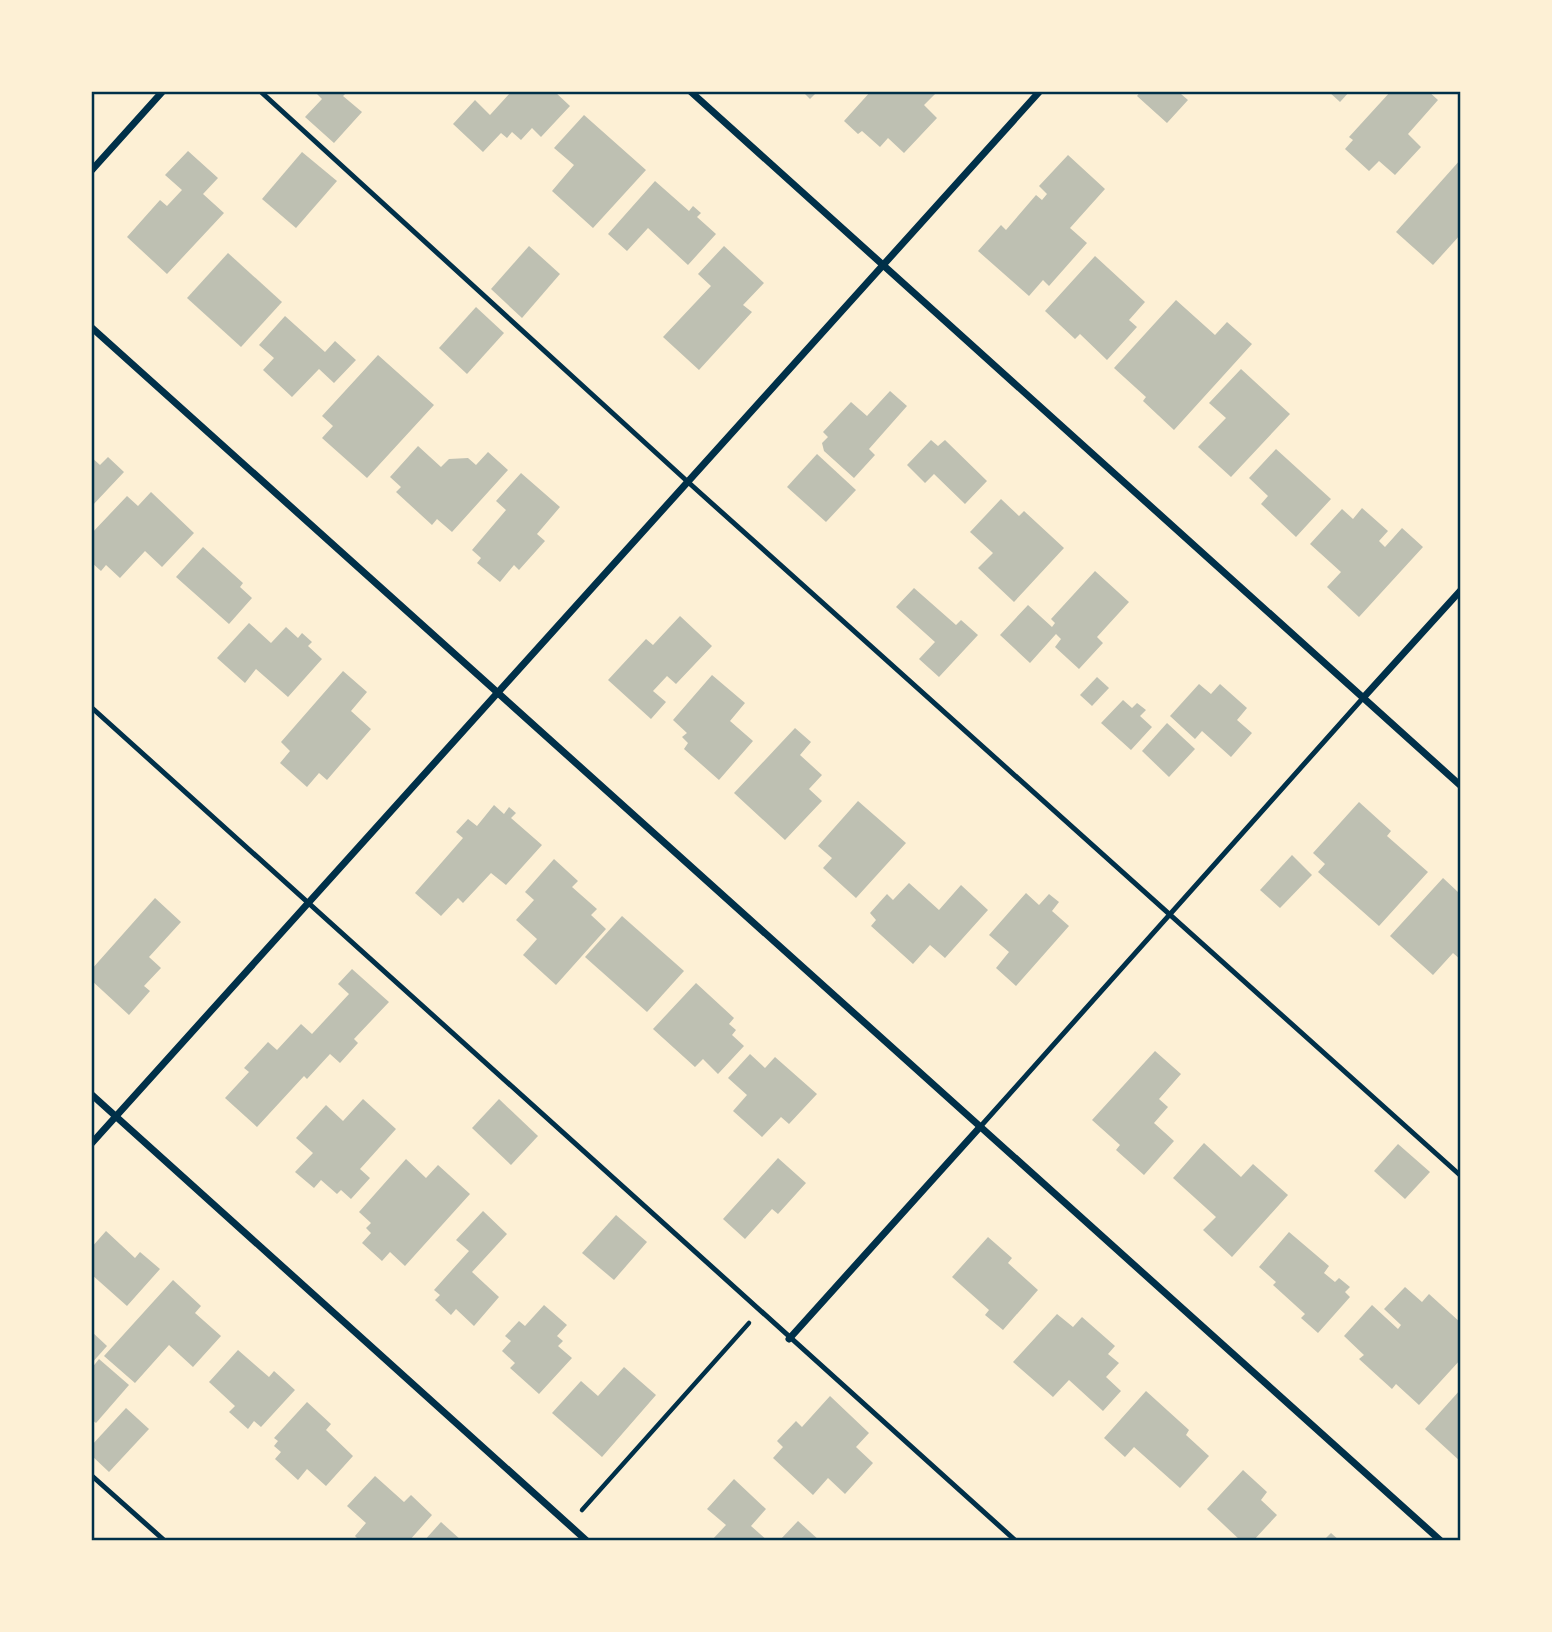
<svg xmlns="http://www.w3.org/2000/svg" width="1552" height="1632" font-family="Poppins,sans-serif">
<rect width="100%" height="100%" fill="#fdf0d5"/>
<g fill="#bec0b2">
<path d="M314,91H348L343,96L362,112L334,143L305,117L322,99Z"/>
<path d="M508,91H554L570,106L541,137L532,128L521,140L512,132L507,138L501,133L483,152L453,124L475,100L490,115L510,93Z"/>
<path d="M802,91H818L810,99Z"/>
<path d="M871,91H938L924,105L937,118L904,153L888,138L880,147L862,131L858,134L844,121Z"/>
<path d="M1141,91H1184L1181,94L1188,100L1167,123L1137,96Z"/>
<path d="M1328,91H1350L1340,102Z"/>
<path d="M1391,91H1428L1438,100L1408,134L1421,147L1395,175L1379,161L1369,171L1345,149L1353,140L1349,137Z"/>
<path d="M584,115L646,170L593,228L552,191L574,165L554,148Z"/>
<path d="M188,151L218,178L203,194L224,213L167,274L127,237L160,200L167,206L182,190L165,175Z"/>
<path d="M302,152L337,181L296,228L262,199Z"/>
<path d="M1068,155L1105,189L1070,228L1087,243L1049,286L1043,280L1029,296L978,251L1001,225L1006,230L1036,195L1042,200L1047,194L1039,186Z"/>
<path d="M1461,159V234L1433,265L1396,232Z"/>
<path d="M655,181L689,211L693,206L701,213L697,217L716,234L688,265L648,228L627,251L608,234Z"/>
<path d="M529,246L560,274L522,318L491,289Z"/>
<path d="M724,246L764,283L743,305L752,312L699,370L663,337L711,286L698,274Z"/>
<path d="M228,253L282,302L241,347L187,298Z"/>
<path d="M1095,256L1145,302L1129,320L1137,327L1107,360L1080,334L1075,339L1045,311Z"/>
<path d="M1176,300L1215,335L1227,322L1252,344L1174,430L1143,401L1146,397L1114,368Z"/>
<path d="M476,307L504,333L467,374L439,348Z"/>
<path d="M285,316L325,352L335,341L356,360L334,383L319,369L292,397L263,370L274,358L259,345Z"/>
<path d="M378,355L434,405L367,478L322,438L333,426L322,416Z"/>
<path d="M1241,369L1290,414L1231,477L1198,447L1226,418L1209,403Z"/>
<path d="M890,391L907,406L869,449L875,455L854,478L824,451L822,443L828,437L823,432L851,402L867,416Z"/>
<path d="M931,440L938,446L945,440L987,481L965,504L934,474L925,483L907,465Z"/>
<path d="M418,446L441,467L449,459L468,458L476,465L488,452L508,470L452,532L437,519L432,525L396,492L401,487L390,477Z"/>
<path d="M1276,449L1331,499L1296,537L1261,504L1268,496L1249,478Z"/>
<path d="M817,454L856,490L826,522L787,487Z"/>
<path d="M91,457L100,465L108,457L124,472L91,507Z"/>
<path d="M521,473L560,507L537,534L545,541L519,570L514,565L500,582L477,563L481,558L472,550L506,510L496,501Z"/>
<path d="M151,492L194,533L162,567L145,551L120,578L106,565L101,571L91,562V534L127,496L138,506Z"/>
<path d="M1001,499L1019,516L1024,511L1064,548L1014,602L978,568L993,553L970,532Z"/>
<path d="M1362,508L1388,531L1379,541L1385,547L1402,528L1423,547L1359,617L1327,587L1341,572L1310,544L1342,509L1353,519Z"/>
<path d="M203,547L243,583L240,587L252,598L229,624L176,577Z"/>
<path d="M1095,571L1129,602L1097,637L1103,643L1079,669L1055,647L1061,639L1056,634L1030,663L1000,635L1028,605L1052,627L1055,623L1051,619Z"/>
<path d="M914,588L956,625L961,620L978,635L939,677L919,659L935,642L896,607Z"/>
<path d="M680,616L712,646L676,684L667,676L653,691L666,702L651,719L608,680L646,639L653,645Z"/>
<path d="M249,623L271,643L286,627L298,638L302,633L312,642L308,646L322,659L288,697L256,669L245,683L217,658Z"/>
<path d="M343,671L367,692L351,711L371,729L327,780L319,773L307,787L280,763L290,751L281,742Z"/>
<path d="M712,675L745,703L730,721L753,741L719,780L684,749L688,743L682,737L687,733L673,720Z"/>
<path d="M1097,677L1109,688L1092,706L1080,695Z"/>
<path d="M1199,684L1211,694L1220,684L1247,708L1237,720L1252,733L1231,757L1202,731L1195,739L1170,716Z"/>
<path d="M1123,700L1132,708L1137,703L1146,710L1140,716L1152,727L1131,750L1101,723Z"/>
<path d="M1167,723L1195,749L1169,777L1142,751Z"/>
<path d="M795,728L811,742L800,755L822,775L809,789L822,801L785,840L734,793Z"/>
<path d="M858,801L906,843L856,898L823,868L832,858L818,846Z"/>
<path d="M1359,802L1391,831L1387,836L1428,872L1379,926L1318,872L1325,864L1313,853Z"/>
<path d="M494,805L504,814L509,807L516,813L511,818L542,845L506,885L491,873L463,903L458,898L441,916L415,893L463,838L456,832L468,819L477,826Z"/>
<path d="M1292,855L1312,875L1280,908L1260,890Z"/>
<path d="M554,859L578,881L572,887L597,909L591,915L606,929L556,985L523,955L537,939L516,920L534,900L525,892Z"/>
<path d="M1443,878L1458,892L1461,888V960L1453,953L1433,975L1390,936Z"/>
<path d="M909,883L939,910L961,885L988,910L945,958L930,945L913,964L871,926L876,920L870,913L887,894L893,900Z"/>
<path d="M1026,893L1039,905L1049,894L1059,902L1052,911L1069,926L1016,986L996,968L1009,952L989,935Z"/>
<path d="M155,898L181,922L149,957L161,968L144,986L150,991L129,1015L91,980V970Z"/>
<path d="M622,916L684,971L647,1012L585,957Z"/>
<path d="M352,969L389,1002L354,1039L358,1043L340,1063L330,1054L307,1079L304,1076L257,1127L225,1098L249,1072L244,1068L268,1042L277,1050L301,1024L312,1034L349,994L338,984Z"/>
<path d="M696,983L734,1018L729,1024L736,1030L732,1035L744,1046L718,1074L703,1059L695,1067L653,1029Z"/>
<path d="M1155,1051L1181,1074L1159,1099L1168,1107L1154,1123L1174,1141L1144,1175L1116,1150L1120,1145L1092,1120Z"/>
<path d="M750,1054L765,1068L775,1057L817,1094L789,1124L781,1117L762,1137L733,1111L747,1095L728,1078Z"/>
<path d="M363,1099L396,1129L360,1169L370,1178L351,1199L341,1190L337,1194L321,1180L314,1188L295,1172L313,1153L296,1138L326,1105L343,1121Z"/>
<path d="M499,1099L538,1136L511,1165L472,1128Z"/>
<path d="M1204,1143L1241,1177L1253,1164L1288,1195L1232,1257L1203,1230L1216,1217L1173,1178Z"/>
<path d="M1398,1144L1430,1172L1405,1199L1374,1171Z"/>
<path d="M778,1158L806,1183L778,1214L772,1209L745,1239L723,1219Z"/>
<path d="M406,1159L426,1178L438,1165L470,1194L405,1266L390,1252L382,1261L362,1243L371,1233L366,1228L371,1223L359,1212Z"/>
<path d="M483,1211L507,1234L472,1272L499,1297L474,1326L456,1309L451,1315L435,1300L440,1295L434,1290L469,1251L456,1240Z"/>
<path d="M616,1215L647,1242L614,1280L582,1253Z"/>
<path d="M106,1231L135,1258L140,1252L160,1269L127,1306L91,1274V1248Z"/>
<path d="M1289,1232L1329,1266L1324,1273L1335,1282L1339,1278L1350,1287L1345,1292L1350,1297L1318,1333L1301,1318L1305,1314L1273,1285L1276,1282L1259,1267Z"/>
<path d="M988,1237L1012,1258L1008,1263L1038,1290L1003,1330L985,1315L989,1310L952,1277Z"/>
<path d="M173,1280L201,1306L195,1313L221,1336L193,1367L169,1345L135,1383L104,1356Z"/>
<path d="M1405,1287L1422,1302L1429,1294L1461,1323V1359L1419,1405L1396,1384L1392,1389L1359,1359L1364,1355L1344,1336L1372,1305L1398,1329L1401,1325L1384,1309Z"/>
<path d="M544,1305L567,1325L557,1336L563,1341L558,1346L572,1358L539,1394L510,1368L515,1363L502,1351L511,1341L505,1336L519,1321L525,1326Z"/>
<path d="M1057,1314L1073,1327L1082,1317L1115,1346L1108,1354L1119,1363L1106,1377L1121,1391L1103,1411L1069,1380L1053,1397L1013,1362Z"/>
<path d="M91,1331L107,1346L91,1364Z"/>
<path d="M238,1350L269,1377L274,1371L295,1390L261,1427L254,1421L248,1429L229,1412L235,1406L209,1382Z"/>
<path d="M99,1359L129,1385L96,1423L91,1419V1369Z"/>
<path d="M624,1367L656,1395L602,1457L552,1413L581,1381L598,1396Z"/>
<path d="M1461,1389V1462L1425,1429Z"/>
<path d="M1146,1391L1189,1430L1186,1435L1209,1456L1180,1488L1134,1447L1125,1457L1104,1438Z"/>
<path d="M830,1396L869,1433L856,1447L873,1463L845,1494L828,1478L813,1495L773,1458L783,1447L777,1441L796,1421L802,1427Z"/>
<path d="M307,1402L331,1424L326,1430L353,1456L326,1486L307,1469L298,1480L275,1459L281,1452L274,1446L278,1441L274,1438Z"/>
<path d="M126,1408L149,1429L109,1472L91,1455V1446Z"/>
<path d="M1243,1470L1267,1492L1261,1500L1277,1515L1253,1541H1241L1207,1509Z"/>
<path d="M375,1476L404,1502L411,1495L432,1515L409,1541H389L387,1539L385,1541H360L355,1536L366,1523L347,1506Z"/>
<path d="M734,1479L766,1509L751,1526L768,1541H711L726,1525L707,1509Z"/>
<path d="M798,1521L820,1541H779Z"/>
<path d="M441,1522L462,1541H424Z"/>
<path d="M1331,1533L1340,1541H1323Z"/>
</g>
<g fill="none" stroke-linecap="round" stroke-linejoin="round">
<path stroke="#003049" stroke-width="4.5" d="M582,1510L749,1323"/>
<g stroke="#003049" stroke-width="5">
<path d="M260,91L688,482L1461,1176"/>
<path d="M91,707L1016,1541"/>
<path d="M980,1127L1363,698"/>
<path d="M91,1475L165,1541"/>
</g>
<g stroke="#003049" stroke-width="7">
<path d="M690,91L1461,786"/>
<path d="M91,171L163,91"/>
<path d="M91,327L1441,1541"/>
<path d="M1363,698L1461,590"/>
<path d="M91,1094L587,1541"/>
<path d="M91,1144L1040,91"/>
<path d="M789,1339L980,1127"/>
</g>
</g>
<rect width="1552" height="1632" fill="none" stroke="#fdf0d5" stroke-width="186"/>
<rect x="93" y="93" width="1366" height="1446" fill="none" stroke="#003049" stroke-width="2.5"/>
</svg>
